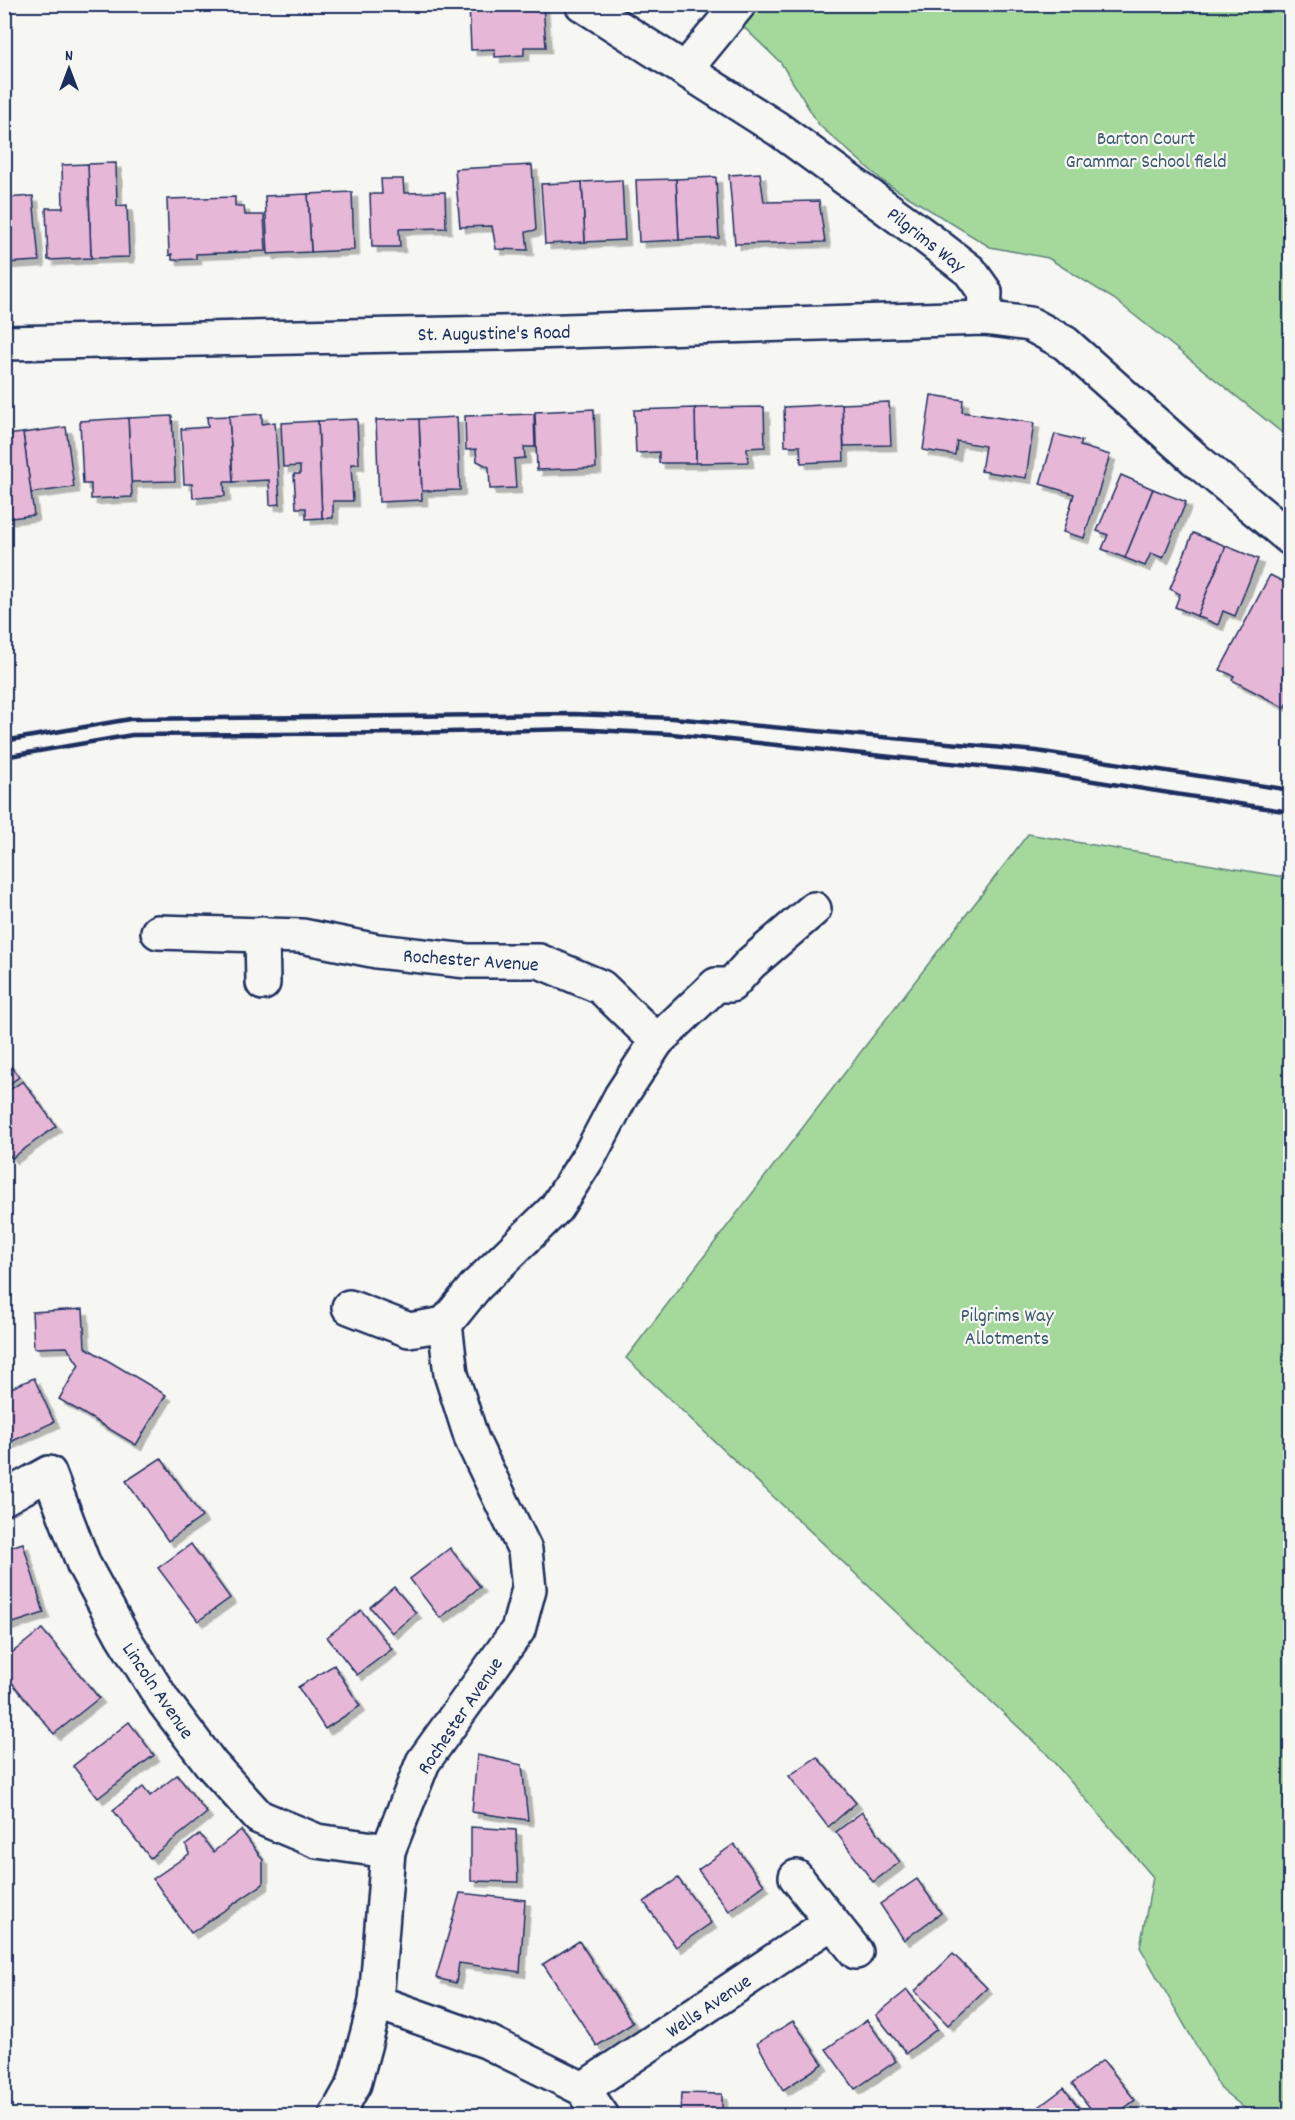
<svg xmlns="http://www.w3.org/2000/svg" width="1295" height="2120" font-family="Dekko,sans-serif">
<defs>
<filter id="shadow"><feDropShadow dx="5.5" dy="5.5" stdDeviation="0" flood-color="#0004"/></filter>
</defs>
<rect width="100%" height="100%" fill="#f6f6f2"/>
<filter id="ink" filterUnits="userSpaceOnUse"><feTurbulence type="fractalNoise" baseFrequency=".0167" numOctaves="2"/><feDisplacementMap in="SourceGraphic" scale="12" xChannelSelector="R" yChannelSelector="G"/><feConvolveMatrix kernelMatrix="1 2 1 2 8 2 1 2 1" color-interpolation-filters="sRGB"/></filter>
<g filter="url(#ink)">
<g fill="#a5d99c" stroke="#60847d" stroke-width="1.5">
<path d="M721,5H1290V439L1114,299L1048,258L990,247L884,182L819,125L781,63Z"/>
<path d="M1028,834L1290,878V2115H1253L1221,2089L1140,1947L1153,1877L1045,1752L626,1358Z"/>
</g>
<g fill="#e7b7d7" stroke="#1b2f5e" stroke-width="1.5" filter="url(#shadow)">
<path d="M469,4H543L546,47H524V55L495,57V49L471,50Z"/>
<path d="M116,163L117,206L127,205L129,257L91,258L88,164Z"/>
<path d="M88,164L91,258L48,260L46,208H63L62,165Z"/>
<path d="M532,165L536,230L526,232L528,250L496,249L492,226L460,227L455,169Z"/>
<path d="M760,173L764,202L819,201L825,242L735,244L729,175Z"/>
<path d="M716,177L719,238L679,240L676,179Z"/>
<path d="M381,179H403L404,193L445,192L446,228L399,229L400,247H372L370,194H382Z"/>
<path d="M676,179L679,240L639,242L636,180Z"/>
<path d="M622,180L625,240L585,242L582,182Z"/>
<path d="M582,182L585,242L545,244L541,184Z"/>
<path d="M352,192L354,250L311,252L308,194Z"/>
<path d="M308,194L311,252L268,254L265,196Z"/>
<path d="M33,196L39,261L4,263V198Z"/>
<path d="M235,197V206H244L245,215H264L266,251L196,254V259L172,260V254L169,255L167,199Z"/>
<path d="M931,395L963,400L962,412L1034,423L1026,478L981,471L985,446L957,441L955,455L923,450Z"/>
<path d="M889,402L891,445L844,446L842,404Z"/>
<path d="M842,404L844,461L801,463L800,446H785L784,407Z"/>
<path d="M764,407L765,447L747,448L748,462L696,463L695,408Z"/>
<path d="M695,408L696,463H659V452L636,453L634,410Z"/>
<path d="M594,409L596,468L537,470L535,412Z"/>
<path d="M262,414V424L275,422L280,504L270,505L269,480L233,482L229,416Z"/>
<path d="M534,414L535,447H524L525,458L514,459L516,488L490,489L489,467L477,461L476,449L466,450L465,416Z"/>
<path d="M172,416L175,481L131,482L128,418Z"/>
<path d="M229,416L233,482H224L225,496L193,498L192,484H184L181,429L208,427L207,417Z"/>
<path d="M457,417L460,490L422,491L419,419Z"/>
<path d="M128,418L132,497L91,499V484H83L80,421Z"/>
<path d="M357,419L359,464H351L353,501H333V518H322L318,421Z"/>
<path d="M419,419L422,500L379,502L376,420Z"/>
<path d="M318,421L322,518L306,519V508H296L294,474H300V466L283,467L281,423Z"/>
<path d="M66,427L74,487L31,493L23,433Z"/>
<path d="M23,433L34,515L4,519V435Z"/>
<path d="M1055,434L1082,441L1080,446L1110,455L1084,538L1063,532L1074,494L1040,484Z"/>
<path d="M1121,475L1153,489L1125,558L1102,549L1108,535L1097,531Z"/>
<path d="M1153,489L1186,502L1163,558L1151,553L1145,566L1125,558Z"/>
<path d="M1193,533L1226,546L1197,616L1175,607L1180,594L1170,589Z"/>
<path d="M1226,546L1258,559L1235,616L1223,611L1218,625L1197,616Z"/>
<path d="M1270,575L1290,585L1287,590L1290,592V699L1285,708L1232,680L1234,676L1220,670Z"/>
<path d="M4,1058L19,1077L4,1088Z"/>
<path d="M23,1081L56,1126L12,1158L4,1149V1094Z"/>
<path d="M83,1309L85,1347L166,1395L136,1445L59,1399L79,1365L67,1347L34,1348L32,1312Z"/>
<path d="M34,1378L54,1422L4,1445V1391Z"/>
<path d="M161,1458L202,1517L168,1541L126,1481Z"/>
<path d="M23,1543L44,1613L4,1626V1549Z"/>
<path d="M191,1544L230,1598L198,1621L158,1568Z"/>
<path d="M450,1548L480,1587L440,1618L410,1579Z"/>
<path d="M394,1587L416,1613L392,1633L370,1607Z"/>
<path d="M361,1610L392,1649L357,1675L327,1637Z"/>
<path d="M42,1629L99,1698L54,1734L4,1673V1659Z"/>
<path d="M334,1665L360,1706L325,1729L298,1687Z"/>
<path d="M129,1722L154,1755L98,1798L73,1766Z"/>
<path d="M477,1755L522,1765L528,1820L472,1812Z"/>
<path d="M817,1757L856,1803L828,1827L789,1776Z"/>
<path d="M177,1775L207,1813L150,1858L113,1810L143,1787L150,1796Z"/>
<path d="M862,1812L900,1862L873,1882L836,1832Z"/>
<path d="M471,1827L516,1830L518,1882L471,1881Z"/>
<path d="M241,1830L263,1860V1884L191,1933L153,1879L189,1854L186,1845L200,1834L213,1852Z"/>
<path d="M734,1844L764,1885L729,1911L698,1870Z"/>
<path d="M678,1878L711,1923L676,1947L644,1902Z"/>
<path d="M917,1879L941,1913L904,1940L880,1904Z"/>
<path d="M460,1893L525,1900L520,1972L459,1963L456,1983L436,1978Z"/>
<path d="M579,1941L633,2023L597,2046L543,1964Z"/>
<path d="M953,1954L987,1988L948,2025L915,1991Z"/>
<path d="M907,1990L937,2029L906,2053L876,2015Z"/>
<path d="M867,2020L896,2061L855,2089L826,2049Z"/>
<path d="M793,2021L823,2064L783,2090L757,2043Z"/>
<path d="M1103,2060L1135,2100L1114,2116H1096L1072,2084Z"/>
<path d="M1064,2088L1085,2116H1034L1031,2113Z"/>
<path d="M681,2093L722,2094V2116H680Z"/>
</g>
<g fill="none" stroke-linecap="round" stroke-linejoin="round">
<defs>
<g id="minor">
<path d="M582,4L778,129L926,237L970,271L985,292L984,318"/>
<path d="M685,70L739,4"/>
<path d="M4,343L500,333L984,318L1030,324L1065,343L1195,459L1290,538"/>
<path d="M158,932L302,936L377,951L467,961H539L601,987L657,1041L621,1096L591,1153L556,1208L475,1287L445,1324L451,1374L472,1440L525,1550L529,1589L518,1630L423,1762L388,1851L376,2002L354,2084L336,2116"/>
<path d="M262,934L263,983"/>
<path d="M657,1041L716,985H731L751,963L814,909"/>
<path d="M349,1307L409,1330L445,1324"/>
<path d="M4,1498L49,1473L84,1565L122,1635L164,1702L211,1764L259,1817L317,1841L388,1851"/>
<path d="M796,1877L856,1952"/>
<path d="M376,2002L486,2041L583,2089L602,2116"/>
<path d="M583,2089L832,1922"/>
</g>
</defs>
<use href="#minor" stroke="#1b2f5e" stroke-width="38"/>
<use href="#minor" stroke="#f6f6f2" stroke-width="33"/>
<g stroke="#1b2f5e" stroke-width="4.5">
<path d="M4,741L130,719L573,714L673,718L1037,751L1290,790"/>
<path d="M4,757L132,735L409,733L573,729L672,734L1036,772L1290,812"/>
</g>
</g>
</g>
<g text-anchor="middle" stroke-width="4.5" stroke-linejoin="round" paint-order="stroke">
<g font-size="20" fill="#3e5a6e" stroke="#f6f6f2">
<text x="1146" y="144">Barton Court<tspan x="1146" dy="23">Grammar School field</tspan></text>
<text x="1007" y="1321">Pilgrims Way<tspan x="1007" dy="23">Allotments</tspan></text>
</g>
<g font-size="20" fill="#1b2f5e" stroke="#f6f6f2">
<text transform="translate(927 239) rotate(38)" y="7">Pilgrims Way</text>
<text transform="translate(494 332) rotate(-1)" y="7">St. Augustine's Road</text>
<text transform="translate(471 959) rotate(4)" y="7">Rochester Avenue</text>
<text transform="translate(159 1690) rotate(56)" y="7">Lincoln Avenue</text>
<text transform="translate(459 1715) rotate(-56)" y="7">Rochester Avenue</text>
<text transform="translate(708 2005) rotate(-34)" y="7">Wells Avenue</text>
</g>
</g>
<rect width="1295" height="2120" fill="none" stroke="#f6f6f2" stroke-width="24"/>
<rect x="12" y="12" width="1271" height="2096" fill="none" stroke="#1b2f5e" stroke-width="2" filter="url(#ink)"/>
<g transform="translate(69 69)" stroke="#f6f6f2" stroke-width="4.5" paint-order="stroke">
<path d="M0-4.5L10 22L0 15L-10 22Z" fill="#1b2f5e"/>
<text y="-9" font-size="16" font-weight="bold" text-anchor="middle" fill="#1b2f5e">N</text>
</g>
</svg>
